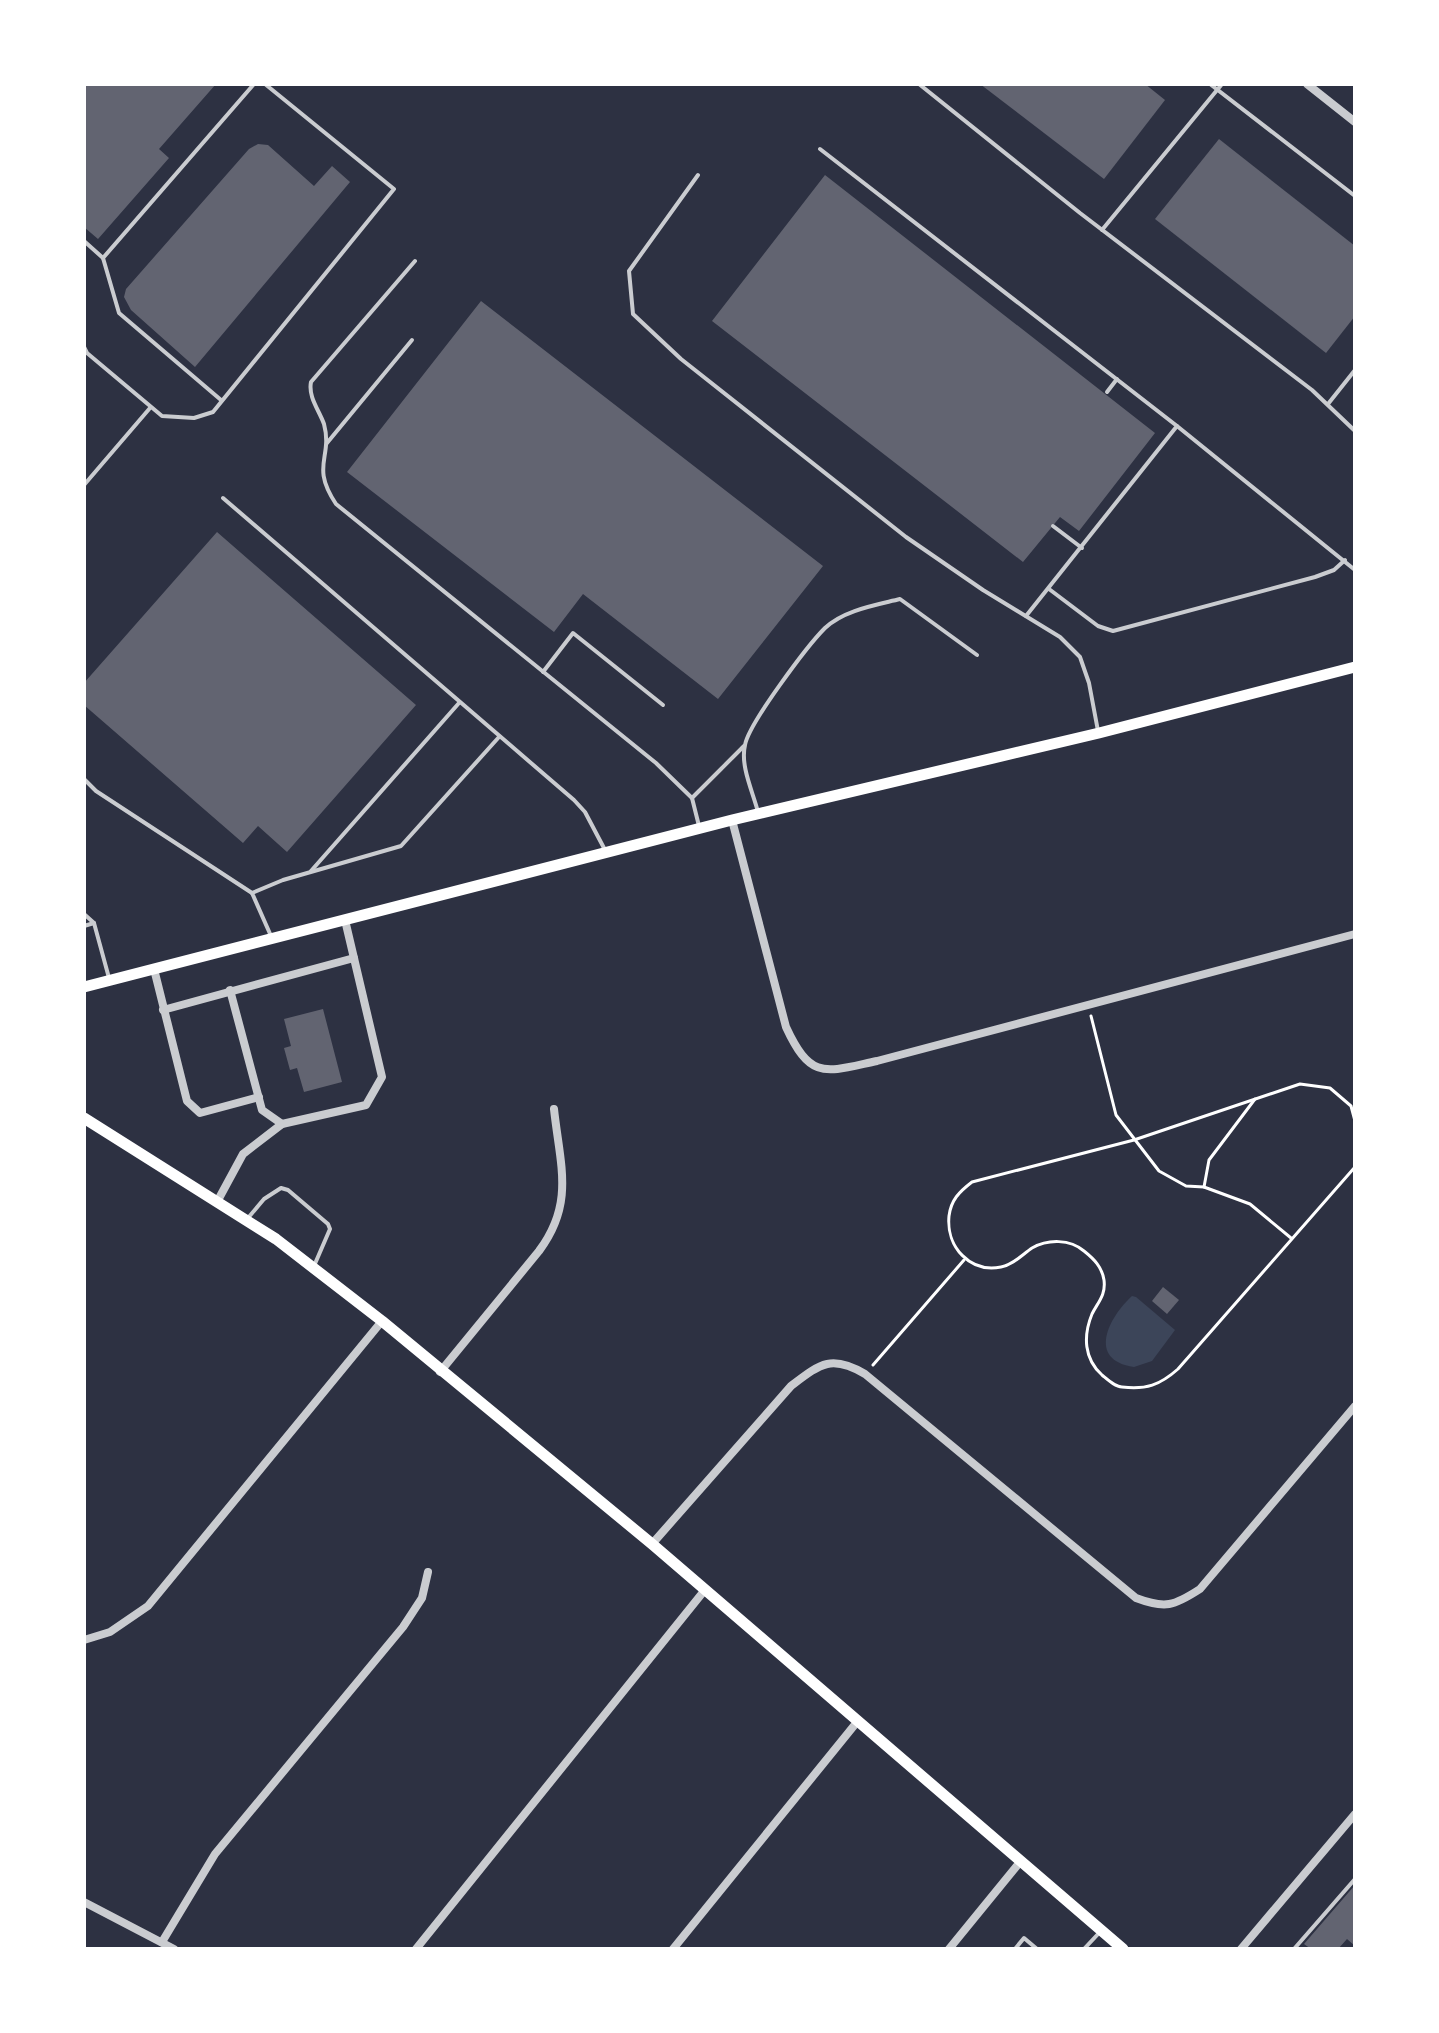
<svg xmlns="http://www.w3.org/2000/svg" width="1439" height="2033" font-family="'Roboto Condensed',sans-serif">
<rect width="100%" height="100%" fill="#2d3142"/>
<path fill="#3c4559" d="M1132,1296L1136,1297L1175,1330L1152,1361L1134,1367C1086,1360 1109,1317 1132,1296Z"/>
<g fill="#626471">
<path d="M84,84H216L159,149L169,158L98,239L84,227Z"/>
<path d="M980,84H1145L1165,100L1104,179Z"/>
<path d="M1219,139L1355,246V316L1326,353L1155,219Z"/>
<path d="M258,144L268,145L314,186L332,166L350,182L195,367L131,310L124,297L126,289L249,149Z"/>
<path d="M825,175L1155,433L1079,531L1060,517L1023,562L712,321Z"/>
<path d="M481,301L823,566L718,699L583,594L554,632L347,472Z"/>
<path d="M217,532L416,705L287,852L258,826L243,843L84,705V683Z"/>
<path d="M323,1009L342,1082L304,1092L297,1068L290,1070L284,1048L291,1046L284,1019Z"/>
<path d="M1163,1287L1179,1300L1167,1314L1152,1301Z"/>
<path d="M1355,1885V1946L1347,1939L1338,1949H1311L1304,1944Z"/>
</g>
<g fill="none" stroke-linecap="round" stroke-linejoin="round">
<g stroke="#fff" stroke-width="3">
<path d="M1091,1016L1116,1115L1159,1171L1186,1186L1204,1187L1250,1204L1291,1238"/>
<path d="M1355,1121L1351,1106L1330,1088L1300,1084L1134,1140L972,1182C959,1192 951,1200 949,1216C946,1247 970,1273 1001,1267C1013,1265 1023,1254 1032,1248C1048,1239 1070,1239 1084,1251C1094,1259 1102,1267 1104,1280C1106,1295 1098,1302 1092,1314C1083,1336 1084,1359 1102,1375C1108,1380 1115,1387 1122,1387C1146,1390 1160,1385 1178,1369L1355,1167"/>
<path d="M1204,1187L1209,1160L1255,1099"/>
<path d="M873,1365L964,1260"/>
</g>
<g stroke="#caccd0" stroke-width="4">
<path d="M919,84L1080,213L1312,390L1355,431"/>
<path d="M1210,84L1355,196"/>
<path d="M820,149L1177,426L1026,616"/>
<path d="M698,175L629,271L633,314L681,359L906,537L983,590L1060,637L1080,657L1089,683L1098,731"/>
<path d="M1102,230L1222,84"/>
<path d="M84,241L103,258"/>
<path d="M415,261L311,382C308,397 319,410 324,424C333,458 310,465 336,504L656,763L692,798L699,826"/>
<path d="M84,347L87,353L162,416L194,418L213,412L394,189L265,84"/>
<path d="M1107,392L1117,379"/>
<path d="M221,400L119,313L103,258L254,84"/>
<path d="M1328,404L1355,370"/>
<path d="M1177,426L1355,570"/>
<path d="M327,443L412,340"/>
<path d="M84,485L150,408"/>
<path d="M223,498L574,800L585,812L605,850"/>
<path d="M1053,526L1082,548"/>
<path d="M1049,589L1098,626L1113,631L1315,577L1334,570L1345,560"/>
<path d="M543,672L573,633L663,705"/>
<path d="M84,779L96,791L252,893"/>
<path d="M692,798L744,746"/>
<path d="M758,812C753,792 740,766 745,745C749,723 808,645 825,628C844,610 876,605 900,599L977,655"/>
<path d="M311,871L459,703"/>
<path d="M84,914L94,923L109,978"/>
<path d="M84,926L94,923"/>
<path d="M271,936L252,893L283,880L401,846L499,737"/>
<path d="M248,1218L264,1199L281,1188L288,1190L328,1224L330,1229L314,1266"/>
<path d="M1015,1949L1024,1938L1037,1949"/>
<path d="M1084,1949L1099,1933"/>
<path d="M1294,1949L1355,1879"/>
</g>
<g stroke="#caccd0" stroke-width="8">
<path d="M1307,84L1355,122"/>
<path d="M732,820L786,1027C811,1081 825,1072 877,1061L1355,934"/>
<path d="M154,969L187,1101L200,1113L259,1097"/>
<path d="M230,990L262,1110L282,1124"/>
<path d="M163,1010L354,958"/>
<path d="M217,1202L243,1154L282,1124L366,1105L382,1077L345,920"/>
<path d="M440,1372L539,1251C575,1203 560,1165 554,1109"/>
<path d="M652,1544L791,1386C820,1364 831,1354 865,1374L1136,1598C1165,1609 1174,1606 1200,1589L1355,1406"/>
<path d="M84,1640L110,1632L148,1606L382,1321"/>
<path d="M84,1902L174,1949"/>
<path d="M162,1942L215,1854L403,1627L422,1598L428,1572"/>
<path d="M416,1949L704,1591"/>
<path d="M673,1949L857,1722"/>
<path d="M949,1949L1020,1862"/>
<path d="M1241,1949L1355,1814"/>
</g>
<g stroke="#fff" stroke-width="11">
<path d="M84,987L732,820L1099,733L1355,667"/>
<path d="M84,1118L276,1239L382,1321L652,1544L1123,1949"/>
</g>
</g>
<rect width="1439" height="2033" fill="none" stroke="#ffffff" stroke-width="172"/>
</svg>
